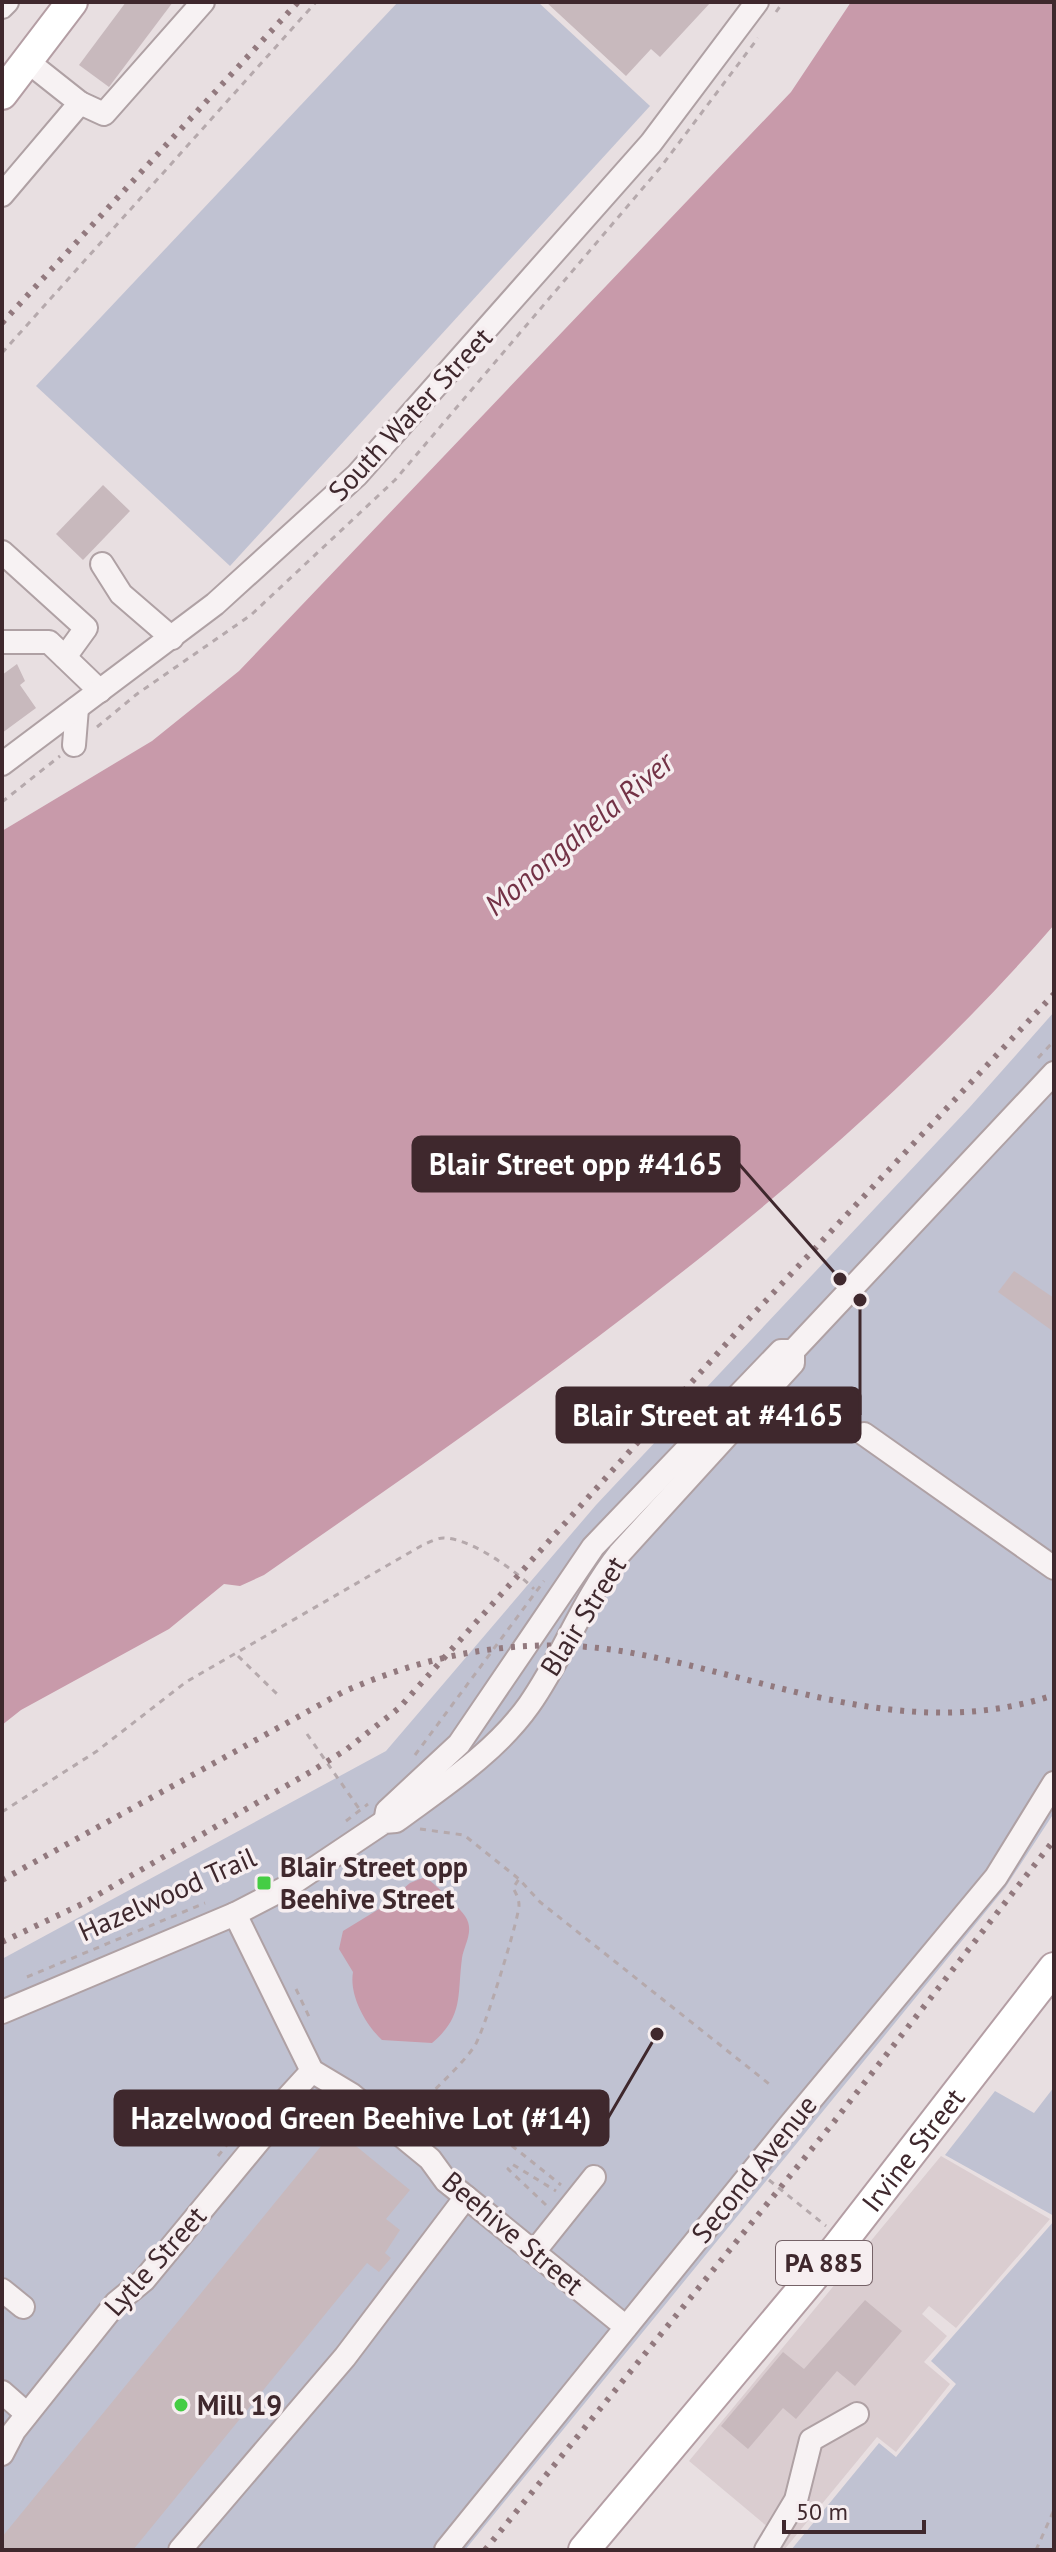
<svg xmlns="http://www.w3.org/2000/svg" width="1056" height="2552" font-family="'PT Sans',sans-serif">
<rect width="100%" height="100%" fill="#e8dfe1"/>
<path fill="#dacdd0" d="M941,2156L1050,2219L956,2328L929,2306L922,2314L947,2336L924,2362L950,2384L896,2452L877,2437L784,2550H753L769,2528L689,2461Z"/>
<g fill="#c0c2d2">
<path d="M398,2H538L650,106L230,566L36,386Z"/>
<path d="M1054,1012V1813L1005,1888L465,2550H2V1959L386,1751L596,1505L969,1108Z"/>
<path d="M1054,2087V2216L945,2155L995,2091L1034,2113Z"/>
<path d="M1054,2221V2550H791L879,2443L896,2457L956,2384L931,2361Z"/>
</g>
<g fill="#c89aaa">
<path d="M851,2H1054V925C830,1183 543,1381 264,1575L240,1586L224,1584L169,1629L21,1710L2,1725V831L152,741L239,671L791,92Z"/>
<path d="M425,1877C432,1881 461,1909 465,1916C475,1930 464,1945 462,1958C457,1996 464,2016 432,2043L382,2040C365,2024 349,1995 353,1972L339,1949L343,1931L379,1909L410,1883Z"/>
</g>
<g fill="#c8b9bd">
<path d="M126,2H173L109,87L79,65Z"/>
<path d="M546,2H711L660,57L651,49L626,76Z"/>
<path d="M103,485L130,511L83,560L56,534Z"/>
<path d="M17,664L25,681L20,685L36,708L2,733V675Z"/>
<path d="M1014,1271L1054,1298V1332L998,1292Z"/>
<path d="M335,2129L410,2190L386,2219L400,2230L385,2253L391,2258L379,2272L367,2263L133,2550H2V2537Z"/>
<path d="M865,2300L902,2331L855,2386L837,2371L796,2419L783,2408L748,2449L721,2426L783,2352L804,2369Z"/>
</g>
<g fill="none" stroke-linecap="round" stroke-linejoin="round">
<defs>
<g id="minor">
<path d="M2,7L7,2"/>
<path d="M80,103L104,114L203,2"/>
<path d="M2,195L80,103L27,61"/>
<path d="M2,552L86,628L65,657"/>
<path d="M102,564L121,594L172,638"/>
<path d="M2,642H49L100,691"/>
<path d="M74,745L77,708"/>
<path d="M2,764L215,604L357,475L651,143L757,2"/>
<path d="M864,1434L1054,1568"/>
<path d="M386,1817L387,1811L459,1744L593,1547L781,1351H793"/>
<path d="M235,1914L312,2071L352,2095L430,2159L446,2181L466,2197L626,2327"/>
<path d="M2,2012L235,1914L287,1887L384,1822L396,1821C442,1787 495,1753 529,1705C563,1657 582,1601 619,1554L793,1363V1351L1054,1073"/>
<path d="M534,2252L594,2177"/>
<path d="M2,2290L23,2307"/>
<path d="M2,2392L27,2414"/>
<path d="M2,2454L14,2431L116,2303L144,2280L267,2131L280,2106L312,2071"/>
<path d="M180,2550L345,2357L466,2197"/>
<path d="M446,2550L789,2126L996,1877L1054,1783"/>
<path d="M766,2550L796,2500L811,2440L857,2414"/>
</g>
<g id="major">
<path d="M2,94L72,2"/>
<path id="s1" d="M584,2550L837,2248L1054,1968"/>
</g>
</defs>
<use href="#minor" stroke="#afa1a4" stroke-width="26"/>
<use href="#major" stroke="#b49ea4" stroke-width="34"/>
<g stroke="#b5a9ac" stroke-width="3" stroke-dasharray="6 6" stroke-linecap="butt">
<path d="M776,12L783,2"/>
<path d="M2,353L316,2"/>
<path d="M97,727L137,694L251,615L395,480L660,168L758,38"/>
<path d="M2,802L60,756"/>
<path d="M1038,1058L1054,1041"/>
<path d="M238,1656L278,1695"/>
<path d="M307,1734L360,1810"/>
<path d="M415,1755L544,1581"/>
<path d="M2,1812L97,1751L186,1682L421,1546C428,1543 438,1537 445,1538C472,1539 516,1571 534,1589"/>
<path d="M346,1821L368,1804"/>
<path d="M420,1829L464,1835L519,1879L540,1902L773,2087"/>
<path d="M27,1977L205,1903"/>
<path d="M296,1989L311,2021"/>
<path d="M424,2100L453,2113L461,2105L561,2185"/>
<path d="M411,2115C431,2091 456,2072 474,2047C483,2035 519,1919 519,1905C519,1899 516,1893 513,1888L519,1879"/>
<path d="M218,2156L251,2115"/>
<path d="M546,2205L508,2169L512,2164L556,2191"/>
<path d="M1036,2550L1054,2510"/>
</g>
<use href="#minor" stroke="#f7f2f3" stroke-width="22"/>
<use href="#major" stroke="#fff" stroke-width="30"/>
<g stroke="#92797e" stroke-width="6" stroke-dasharray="4 8" stroke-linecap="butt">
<path d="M2,323L298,2"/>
<path d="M2,1880L343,1692C433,1652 529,1635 627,1652C772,1678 907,1744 1054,1695"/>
<path d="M2,1942L82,1904L312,1771L347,1749L399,1708L744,1324L1054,994"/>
<path d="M485,2550L833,2123L1054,1840"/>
</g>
<path stroke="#b5a9ac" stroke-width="3" stroke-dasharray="6 6" stroke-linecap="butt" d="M769,2180L826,2226"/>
</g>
<g fill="#45cd44" stroke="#f6eef0" stroke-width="3">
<rect x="256" y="1875" width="16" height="16" rx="4"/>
<circle cx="181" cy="2405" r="8"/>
</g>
<g text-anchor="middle" stroke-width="7" stroke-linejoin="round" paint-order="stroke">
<rect fill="#f6eef0" stroke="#766368" stroke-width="2" x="776" y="2241" width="96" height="44" rx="6"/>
<g font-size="26" font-weight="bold" fill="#3f282d">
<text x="824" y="2272">PA 885</text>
</g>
<g font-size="28" fill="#3f282d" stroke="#f6eef0">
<text transform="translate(410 414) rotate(-47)" y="10">South Water Street</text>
<text transform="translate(583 1616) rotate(-58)" y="10">Blair Street</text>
<text transform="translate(167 1894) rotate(-24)" y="10">Hazelwood Trail</text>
<text dy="10" stroke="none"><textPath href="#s1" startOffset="518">Irvine Street</textPath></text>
<text transform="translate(754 2169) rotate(-51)" y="10">Second Avenue</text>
<text transform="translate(513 2233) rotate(40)" y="10">Beehive Street</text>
<text transform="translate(155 2261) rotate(-48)" y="10">Lytle Street</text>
</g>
<g font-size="28" font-weight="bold" fill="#3f282d" stroke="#f6eef0" text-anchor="start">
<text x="280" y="1877">Blair Street opp<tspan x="280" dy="32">Beehive Street</tspan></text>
<text x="197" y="2415">Mill 19</text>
</g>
<g font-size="30" font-style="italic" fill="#733246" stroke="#f6eef0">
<text transform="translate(579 834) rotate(-40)" y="10">Monongahela River</text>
</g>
</g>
<path fill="none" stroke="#3f282d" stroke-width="3" d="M840 1279L739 1164M860 1300L860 1415M657 2034L608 2118"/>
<g fill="#3f282d" stroke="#f6eef0" stroke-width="3">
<circle cx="840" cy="1279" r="8"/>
<circle cx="860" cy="1300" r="8"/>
<circle cx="657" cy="2034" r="8"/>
</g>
<g fill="#3f282d" stroke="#3f282d" stroke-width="3">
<rect x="413" y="1137" width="326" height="54" rx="8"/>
<rect x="557" y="1388" width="303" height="54" rx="8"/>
<rect x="115" y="2091" width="493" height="54" rx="8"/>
</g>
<g font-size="30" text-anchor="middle" font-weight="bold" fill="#fff">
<text x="576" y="1175">Blair Street opp #4165</text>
<text x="708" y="1426">Blair Street at #4165</text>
<text x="361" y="2129">Hazelwood Green Beehive Lot (#14)</text>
</g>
<rect width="1056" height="2552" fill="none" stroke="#3f282d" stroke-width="8"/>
<path d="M784 2520v12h140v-12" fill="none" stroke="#3f282d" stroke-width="4"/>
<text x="796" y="2520" font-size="24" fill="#3f282d" stroke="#f6eef0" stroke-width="6" paint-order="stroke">50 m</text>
</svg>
